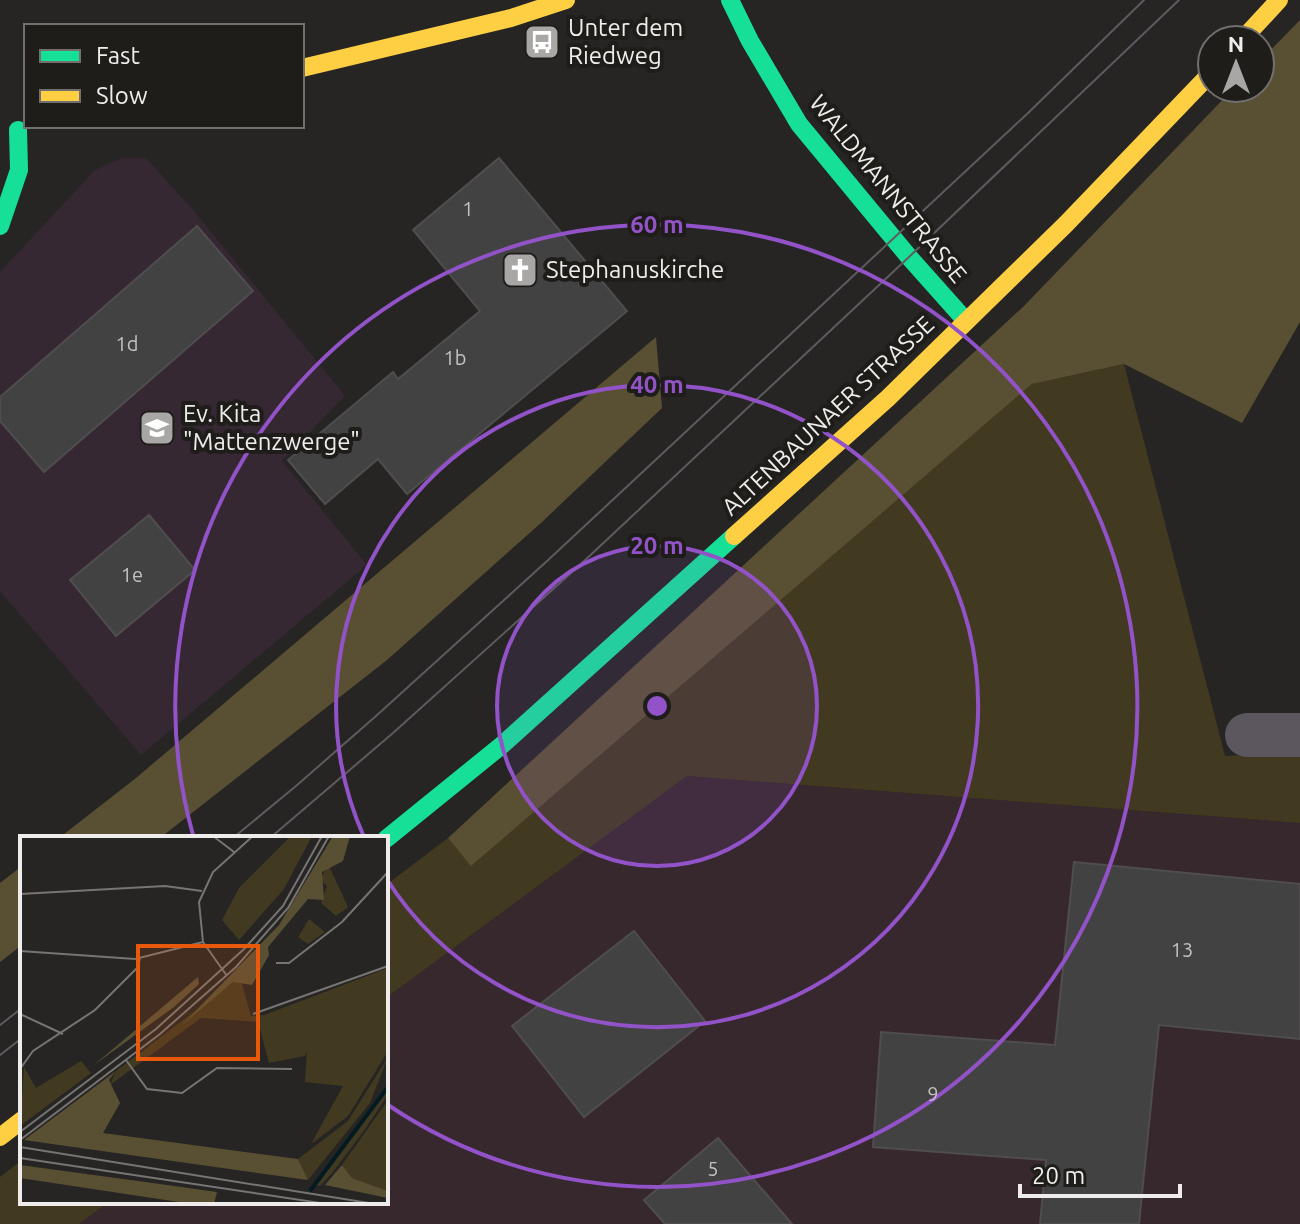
<svg xmlns="http://www.w3.org/2000/svg" width="1300" height="1224" font-family="Ubuntu,sans-serif">
<rect width="100%" height="100%" fill="#262524"/>
<path fill="#37282e" d="M687,776L1300,823V1224H79L109,1202H386V998Z"/>
<path fill="#352832" d="M122,158H146L194,211L345,396L282,461L367,565L141,755L0,591V272L95,170Z"/>
<g fill="#413a21">
<path d="M1124,364L1225,756L1300,752V823L687,776L386,998V885L448,838L471,865L1032,384Z"/>
<path d="M22,1160V1202H109L79,1224H0V1177Z"/>
</g>
<g fill="#595034">
<path d="M1300,20V322L1242,423L1124,364L1032,384L471,866L448,838L1024,306L1234,88H1260V61Z"/>
<path d="M656,337L662,408L542,522L387,660L160,838H59L136,778Z"/>
<path d="M22,866V945L0,962V883Z"/>
</g>
<g fill="#434242" stroke="#4f4d4d" stroke-width="2">
<path d="M499,158L627,311L407,494L378,459L325,504L288,460L393,372L398,379L480,311L413,230Z"/>
<path d="M197,226L253,291L44,472L0,421V397Z"/>
<path d="M149,515L195,570L116,636L70,580Z"/>
<path d="M1074,862L1300,884V1039L1159,1025L1139,1224H1040L1046,1160L873,1147L881,1032L1055,1045Z"/>
<path d="M634,931L705,1021L584,1117L512,1026Z"/>
<path d="M718,1138L792,1224H665L644,1200Z"/>
</g>
<g fill="none" stroke-linecap="round" stroke-linejoin="round">
<path stroke="#5c565f" stroke-width="44" d="M1247,735H1300"/>
<g stroke="#16e098" stroke-width="18">
<path d="M730,0L750,41L799,124L909,257L966,321"/>
<path d="M0,226L19,170L18,130"/>
<path d="M386,839L502,745L734,536"/>
</g>
<g stroke="#ffcf43" stroke-width="18">
<path d="M1242,40L1279,0"/>
<path d="M302,68L511,18L566,0"/>
<path d="M734,536L888,398L1066,224L1212,72"/>
<path d="M0,1137L22,1120"/>
</g>
<g stroke="#5e5b60" stroke-width="2">
<path d="M233,838L296,786L376,716L546,562L1027,114L1144,0"/>
<path d="M270,838L393,733L582,563L909,257L1179,0"/>
<path d="M0,1025L22,1008"/>
<path d="M0,1055L22,1038"/>
</g>
</g>
<circle cx="657" cy="706" r="160" fill="#9253c8" fill-opacity=".12"/>
<g fill="none" stroke="#9253c8" stroke-width="4">
<circle cx="657" cy="706" r="160"/>
<path d="M364 837A321 321 0 1 1 386 878"/>
<path d="M193 835A481 481 0 1 1 388 1105"/>
</g>
<defs>
<symbol id="bus-square" viewBox="-11 -11 22 22"><rect x="-9" y="-9" width="18" height="18" rx="4" fill="#a8a7a5" stroke="#1e1d1a"/><path d="M-5-6H5V4H4V6H2V4H-2V6H-4V4H-5ZM-3.5-4V0h7V-4ZM-3.5 1.2v1.5H-2V1.2ZM2 1.2v1.5H3.5V1.2Z" fill="#fff"/></symbol>
<symbol id="church-square" viewBox="-11 -11 22 22"><rect x="-9" y="-9" width="18" height="18" rx="4" fill="#a8a7a5" stroke="#1e1d1a"/><path d="M-1.2-6h2.4v3.5h3.3v2.4h-3.3V6h-2.4V-.1h-3.3v-2.4h3.3Z" fill="#fff"/></symbol>
<symbol id="school-square" viewBox="-11 -11 22 22"><rect x="-9" y="-9" width="18" height="18" rx="4" fill="#a8a7a5" stroke="#1e1d1a"/><path d="M0-5L7-2L0 1L-7-2ZM-4 1L0 2.5L4 1V4Q0 6-4 4Z" fill="#fff"/></symbol>
</defs>
<g fill-rule="evenodd">
<use href="#bus-square" x="522" y="22" width="40" height="40"/>
<use href="#church-square" x="500" y="250" width="40" height="40"/>
<use href="#school-square" x="137" y="408" width="40" height="40"/>
</g>
<g text-anchor="middle" stroke-width="8" stroke-linejoin="round" paint-order="stroke">
<g font-size="20" fill="#c3c2c1">
<text x="468" y="216">1</text>
<text x="127" y="351">1d</text>
<text x="455" y="365">1b</text>
<text x="132" y="582">1e</text>
<text x="1182" y="957">13</text>
<text x="933" y="1101">9</text>
<text x="713" y="1176">5</text>
</g>
<g font-size="24" fill="#eeedeb" stroke="#1e1d1a" text-anchor="start">
<text x="568" y="36">Unter dem<tspan x="568" dy="28">Riedweg</tspan></text>
<text x="546" y="278">Stephanuskirche</text>
<text x="183" y="422">Ev. Kita<tspan x="183" dy="28">"Mattenzwerge"</tspan></text>
</g>
<g font-size="24" fill="#eeedeb" stroke="#1e1d1a">
<text transform="translate(888 189) rotate(51)" y="8">WALDMANNSTRASSE</text>
<text transform="translate(828 416) rotate(-43)" y="8">ALTENBAUNAER STRASSE</text>
</g>
</g>
<g transform="translate(20 836)">
<rect width="368" height="368" fill="#262524"/>
<path d="M271,0H292L264,53L219,104L202,84L219,52ZM308,28L328,71L316,80L301,67L307,50L300,44ZM289,83L305,96L288,108L278,101ZM368,132V215L328,280L291,308L323,250L285,246L287,215L285,220L249,227L238,186L181,182L90,249L96,235L213,146L221,144L231,180L244,179ZM368,221L350,267L288,344L278,323L328,285ZM61,225L71,237L0,290L4,231L16,252ZM368,248V259L343,296L312,337L300,350L294,349ZM368,264V355L332,342L322,329Z" fill="#413a21"/>
<path d="M313,0H330L323,25L302,36L304,64L288,63L248,111L249,119L232,149L213,146L161,190L259,89ZM178,141L179,148L154,171L74,229ZM96,235L89,244L100,267L83,297L278,323L288,344L4,304ZM0,329L140,348L197,356L194,368H172L0,342ZM322,329L332,342L368,355V362L305,349Z" fill="#595034"/>
<path fill="none" stroke="#031a20" stroke-width="4" d="M290,355L368,251"/>
<path fill="none" stroke="#767574" stroke-width="2" d="M193,0L214,16M0,58L145,50L182,55M0,115L115,123L183,106M256,127H269L322,86L368,36M207,140L183,106L179,66L193,36L233,0M0,178L43,198M233,178L368,130M106,224L127,253L162,257L197,232L272,233M0,233L13,215L75,174L118,131L120,122M0,296L136,193L224,113L263,70L302,0M0,304L140,198L216,131L268,72L309,0M0,311L355,368M0,322L307,368"/>
<path fill="#e8590c" fill-opacity="0.15" stroke="#e8590c" stroke-width="4" d="M118,110H238V223H118Z"/>
<rect width="368" height="368" fill="none" stroke="#eeedeb" stroke-width="4"/>
</g>
<circle cx="657" cy="706" r="12" fill="#9253c8" stroke="#1e1d1a" stroke-width="4"/>
<g font-size="24" text-anchor="middle" font-weight="bold" fill="#9253c8" stroke="#1e1d1a" stroke-width="8" stroke-linejoin="round" paint-order="stroke">
<text x="657" y="233">60 m</text>
<text x="657" y="393">40 m</text>
<text x="657" y="554">20 m</text>
</g>
<rect x="24" y="24" width="280" height="104" fill="#1e1d1a" stroke="#71706e" stroke-width="2"/>
<rect x="40" y="50" width="40" height="12" fill="#16e098" stroke="#71706e" stroke-width="2"/>
<text x="96" y="64" font-size="24" fill="#eeedeb">Fast</text>
<rect x="40" y="90" width="40" height="12" fill="#ffcf43" stroke="#71706e" stroke-width="2"/>
<text x="96" y="104" font-size="24" fill="#eeedeb">Slow</text>
<g transform="translate(1236 64)"><circle r="38" fill="#1e1d1a" stroke="#71706e" stroke-width="2"/>
<path d="M0-6L14 30L0 20L-14 30Z" fill="#a8a7a5"/>
<text y="-12" font-size="22" font-weight="bold" text-anchor="middle" fill="#eeedeb">N</text>
</g>
<path d="M1020 1184v12h160v-12" fill="none" stroke="#eeedeb" stroke-width="4"/>
<text x="1032" y="1184" font-size="24" fill="#eeedeb" stroke="#1e1d1a" stroke-width="6" paint-order="stroke">20 m</text>
</svg>
